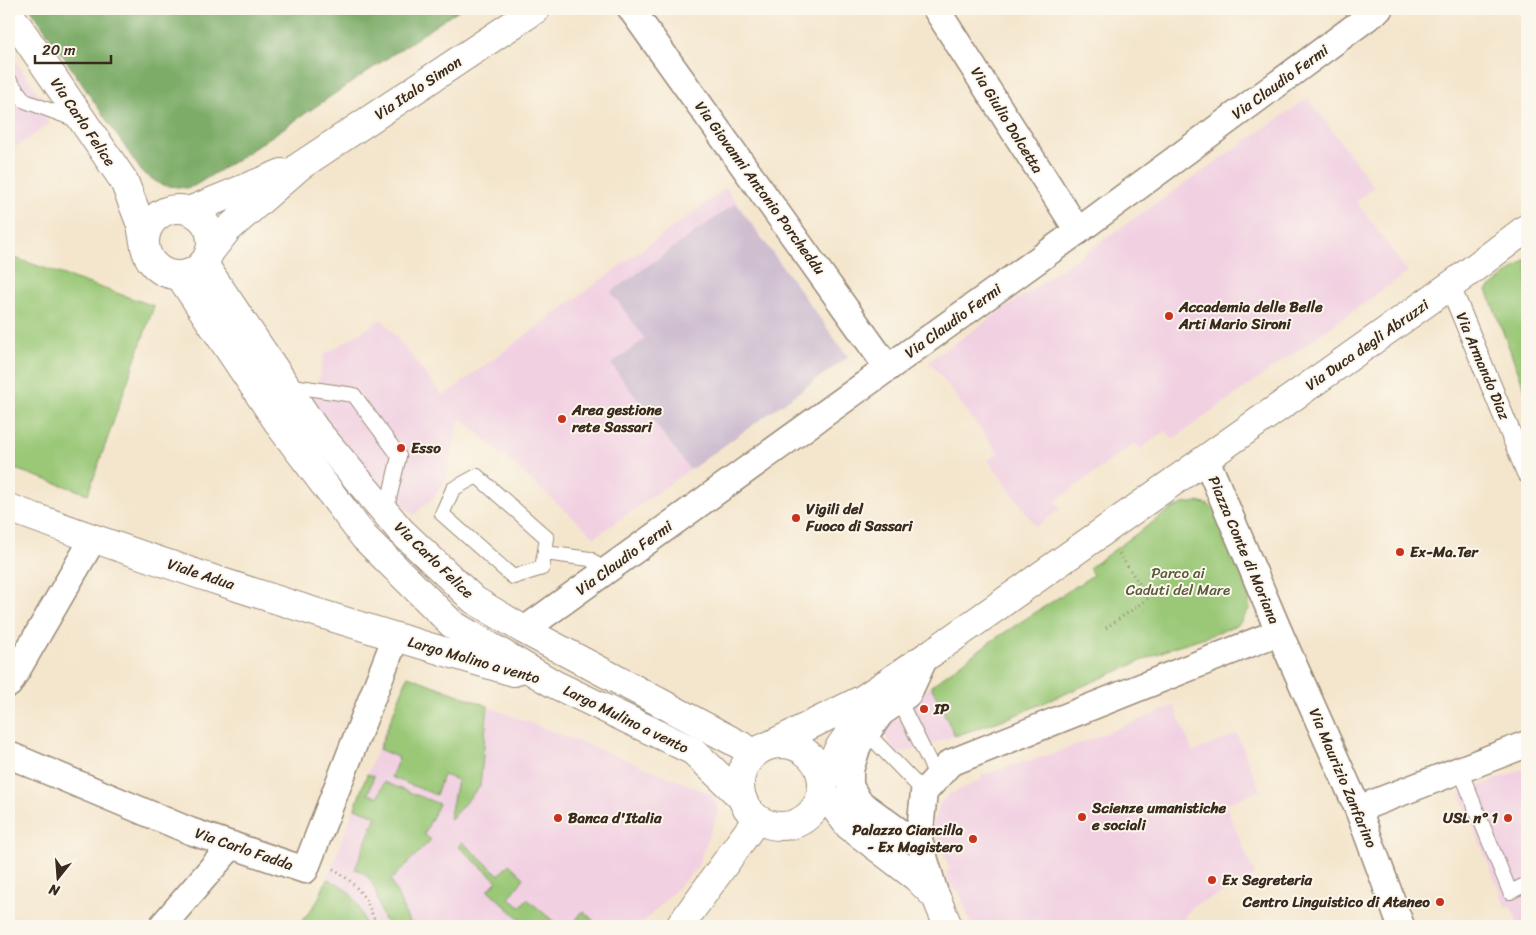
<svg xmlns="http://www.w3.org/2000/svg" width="1536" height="935" font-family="Sriracha,sans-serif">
<rect width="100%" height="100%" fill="#fbf7ec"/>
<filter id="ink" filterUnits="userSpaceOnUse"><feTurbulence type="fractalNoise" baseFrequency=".02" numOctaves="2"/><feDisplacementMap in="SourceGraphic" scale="10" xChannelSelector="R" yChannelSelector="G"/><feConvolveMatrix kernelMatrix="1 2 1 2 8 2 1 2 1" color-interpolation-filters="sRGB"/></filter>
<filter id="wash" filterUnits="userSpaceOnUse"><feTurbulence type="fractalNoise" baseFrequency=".0096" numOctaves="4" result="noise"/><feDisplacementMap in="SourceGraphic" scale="20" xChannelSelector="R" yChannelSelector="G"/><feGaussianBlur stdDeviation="1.12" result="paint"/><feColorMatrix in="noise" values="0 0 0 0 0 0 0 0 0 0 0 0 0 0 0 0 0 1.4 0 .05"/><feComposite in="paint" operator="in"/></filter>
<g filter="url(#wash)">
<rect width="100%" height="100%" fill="#f4e6cd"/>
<g fill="#f1d0e2">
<path d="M9,52L40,96L49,124L9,152Z"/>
<path d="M1308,98L1374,187L1356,201L1408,272L1173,439L1166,431L1140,449L1135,443L1056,501L1061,509L1036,527L988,460L998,453L929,361Z"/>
<path d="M726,188L848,357L595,537L460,417L446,480L433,498L414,515L378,485L313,405L324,355L382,319L443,396Z"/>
<path d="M408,676L650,769L714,795L718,811L697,868L640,926H298L317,902L327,879L367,774Z"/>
<path d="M931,686L955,736L896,755L883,731Z"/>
<path d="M1174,706L1193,752L1237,734L1260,790L1225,804L1255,875L1243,885L1194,905L1184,917L1188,926H972L959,891L955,893L945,872L950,870L934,828L933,821L939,805L949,794L982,780L981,775L1058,752Z"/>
<path d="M1527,767V922L1519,926L1511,907L1506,908L1460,794Z"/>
</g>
<path fill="#cebed0" d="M736,203L848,357L690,470L611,364L645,339L611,292Z"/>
<g fill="#9ac877" stroke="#6a794a">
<path d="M9,256L154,306L88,494L9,467Z"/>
<path d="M1527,259V395L1487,290Z"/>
<path d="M1198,502L1209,505L1217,513L1247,586L1250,608L1239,624L1215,634L1176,646L1011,717L955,736L931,686L987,644L1093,575L1089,568L1167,512L1183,504Z"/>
<path d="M408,676L488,706L480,786L449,821L457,780L443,775L436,795L391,777L399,758L379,749Z"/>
<path d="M367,774L374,776L368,794L378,797L384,782L439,804L424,834L431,840L391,880L409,922L421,925L419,926H393L384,920C376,902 378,876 355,869L376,816L355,808Z"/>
<path d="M462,842L499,875L509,864L524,878L509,898L520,907L527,899L559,926H527L488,890L497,881L458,846Z"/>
<path d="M327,879C351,888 359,903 366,926H298L317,902Z"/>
<path d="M583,911L594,921L592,926H571Z"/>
</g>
<path fill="#7bac68" stroke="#5b6b43" d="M31,9H460L238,159L194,186L186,188L161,185L142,172Z"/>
</g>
<g filter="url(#ink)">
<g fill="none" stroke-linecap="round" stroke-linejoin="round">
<defs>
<g id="service">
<path d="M9,80L25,101L79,121"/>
<path d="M286,385L354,395L399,456L386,512"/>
<path d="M477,476L547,538L542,568L513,577L442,514L453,489Z"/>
<path d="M545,553L590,559L605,572"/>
<path d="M899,700L937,777"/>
<path d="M867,733L924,792"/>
<path d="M1460,770L1510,892L1527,884"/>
</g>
<path id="pedestrian" d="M1450,286L1527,473"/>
<g id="minor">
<path d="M631,9L888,368"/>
<path d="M936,9L1078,231"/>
<path d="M1206,459L1279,632L1358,809L1401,926"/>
<path d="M524,630L1078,231L1379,9"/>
<path d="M9,684L93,539"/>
<path d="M9,755L190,831L305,870L391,649L394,637"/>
<path d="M1358,809L1527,744"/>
<path d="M919,840L904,835L859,802L850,786V770L858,745L881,713L908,694L925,657"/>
<path d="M936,897L919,840L924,792L950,763L1279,632"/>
<path d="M162,926L232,845"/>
</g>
<g id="tertiary">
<path d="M189,211L282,173"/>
<path d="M209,253L227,230L300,166L536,9"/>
<path d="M822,791L849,826L917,878L936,897L948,926"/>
</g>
<g id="secondary">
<path d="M9,13L124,181L141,225L145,247"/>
<circle cx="178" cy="242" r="33"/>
<path d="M203,263L315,429L401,531L474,600L524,630L755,753"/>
<path d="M179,275L283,430L364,537L452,624L554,684L693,751L742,798"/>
<path d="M9,508C175,569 344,623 514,672"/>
<circle cx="781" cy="785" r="41"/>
<path d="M770,745L863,699L933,652L1461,278L1527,228"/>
<path d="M823,785C834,746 855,725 883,698"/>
<path d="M680,926L757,819"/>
</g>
</defs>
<use href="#service" stroke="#988876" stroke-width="16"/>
<use href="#pedestrian" stroke="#988876" stroke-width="22"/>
<use href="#minor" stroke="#988876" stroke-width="29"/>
<use href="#tertiary" stroke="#988876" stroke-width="30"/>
<use href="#secondary" stroke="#988876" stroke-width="30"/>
<g stroke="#988876" stroke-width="3" stroke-dasharray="1 4" stroke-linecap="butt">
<path d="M1106,628L1149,598L1118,552"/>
<path d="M333,869C356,882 369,900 376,926"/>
</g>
<use href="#service" stroke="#fff" stroke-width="14"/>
<use href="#pedestrian" stroke="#fff" stroke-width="20"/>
<use href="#minor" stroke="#fff" stroke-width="26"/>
<use href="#tertiary" stroke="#fff" stroke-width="28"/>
<use href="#secondary" stroke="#fff" stroke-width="28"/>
</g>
</g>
<g fill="#c8321e" stroke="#fbf7ec" stroke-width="2">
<circle cx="1169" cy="316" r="5"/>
<circle cx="562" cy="419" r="5"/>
<circle cx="401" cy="448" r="5"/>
<circle cx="796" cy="518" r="5"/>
<circle cx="1400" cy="552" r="5"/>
<circle cx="924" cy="709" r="5"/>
<circle cx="1082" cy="817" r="5"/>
<circle cx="558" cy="818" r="5"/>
<circle cx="1508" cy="818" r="5"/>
<circle cx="973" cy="839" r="5"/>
<circle cx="1212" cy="880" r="5"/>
<circle cx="1440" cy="902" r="5"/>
</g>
<g text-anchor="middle" stroke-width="4" stroke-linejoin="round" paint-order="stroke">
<g font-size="15" fill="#3b2a1e" stroke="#fbf7ec">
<text transform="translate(1280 82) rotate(-36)" y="5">Via Claudio Fermi</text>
<text transform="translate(418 88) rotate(-34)" y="5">Via Italo Simon</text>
<text transform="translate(1007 120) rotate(58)" y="5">Via Giulio Dolcetta</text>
<text transform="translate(83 122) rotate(56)" y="5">Via Carlo Felice</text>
<text transform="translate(760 188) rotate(54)" y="5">Via Giovanni Antonio Porcheddu</text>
<text transform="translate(953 321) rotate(-36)" y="5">Via Claudio Fermi</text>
<text transform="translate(1367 345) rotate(-35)" y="5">Via Duca degli Abruzzi</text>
<text transform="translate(1483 366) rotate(67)" y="5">Via Armando Diaz</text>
<text transform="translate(1244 550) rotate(67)" y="5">Piazza Conte di Moriana</text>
<text transform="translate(624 558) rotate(-36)" y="5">Via Claudio Fermi</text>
<text transform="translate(434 560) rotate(44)" y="5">Via Carlo Felice</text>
<text transform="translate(201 574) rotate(18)" y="5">Viale Adua</text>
<text transform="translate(474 660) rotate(16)" y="5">Largo Molino a vento</text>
<text transform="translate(626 719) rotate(26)" y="5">Largo Mulino a vento</text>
<text transform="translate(1343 778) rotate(67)" y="5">Via Maurizio Zanfarino</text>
<text transform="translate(244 849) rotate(19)" y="5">Via Carlo Fadda</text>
</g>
<g font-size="15" font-weight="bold" fill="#3b2a1e" stroke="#fbf7ec" text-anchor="start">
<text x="1179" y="312">Accademia delle Belle<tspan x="1179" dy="17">Arti Mario Sironi</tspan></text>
<text x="572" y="415">Area gestione<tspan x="572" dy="17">rete Sassari</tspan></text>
<text x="411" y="453">Esso</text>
<text x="806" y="514">Vigili del<tspan x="806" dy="17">Fuoco di Sassari</tspan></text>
<text x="1410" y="557">Ex-Ma.Ter</text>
<text x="934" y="714">IP</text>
<text x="1092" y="813">Scienze umanistiche<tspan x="1092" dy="17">e sociali</tspan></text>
<text x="568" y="823">Banca d'Italia</text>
<text x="1498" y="823" text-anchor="end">USL n° 1</text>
<text x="963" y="835" text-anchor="end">Palazzo Ciancilla<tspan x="963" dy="17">- Ex Magistero</tspan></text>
<text x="1222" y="885">Ex Segreteria</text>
<text x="1430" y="907" text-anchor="end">Centro Linguistico di Ateneo</text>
</g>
<g font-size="15" fill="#585939" stroke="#fbf7ec">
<text x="1178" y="578">Parco ai<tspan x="1178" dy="17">Caduti del Mare</tspan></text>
</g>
</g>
<rect width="1536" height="935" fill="none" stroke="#fbf7ec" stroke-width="30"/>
<g transform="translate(58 878) rotate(197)" stroke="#fbf7ec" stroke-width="4" paint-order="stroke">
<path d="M0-4L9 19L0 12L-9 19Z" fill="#3b2a1e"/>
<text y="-8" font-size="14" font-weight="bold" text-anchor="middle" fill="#3b2a1e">N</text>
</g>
<path d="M35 55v8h76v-8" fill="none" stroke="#3b2a1e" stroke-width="2.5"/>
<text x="42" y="55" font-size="15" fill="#3b2a1e" stroke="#fbf7ec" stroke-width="4" paint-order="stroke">20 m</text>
</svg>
